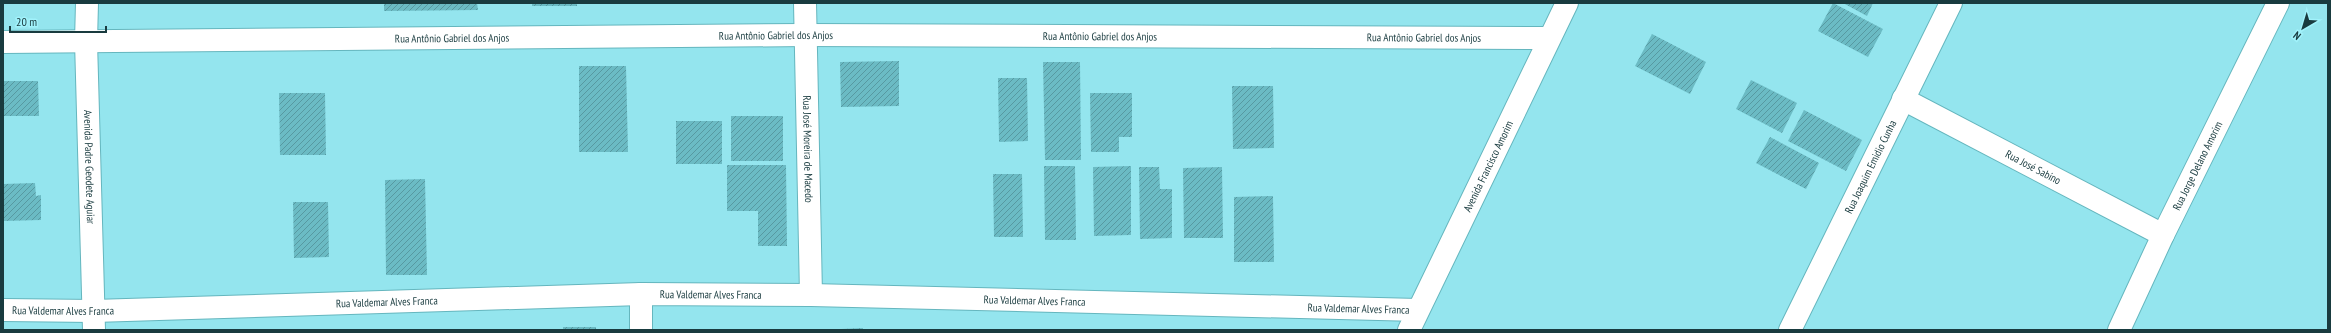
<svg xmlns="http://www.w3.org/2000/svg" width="2331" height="333" font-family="'PT Sans Narrow',sans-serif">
<defs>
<pattern id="building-hatch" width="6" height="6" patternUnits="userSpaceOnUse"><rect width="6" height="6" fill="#6bbbc4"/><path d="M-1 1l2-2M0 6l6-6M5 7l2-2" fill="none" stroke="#5799a1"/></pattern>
</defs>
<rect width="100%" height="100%" fill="#94e5ee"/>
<g fill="url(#building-hatch)">
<path d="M384,3H477L478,10L384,11Z"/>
<rect x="532" y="3" width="45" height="3"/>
<path d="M1833,3L1883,29L1868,57L1818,31Z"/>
<path d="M1843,3H1873L1867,16Z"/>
<path d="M1652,34L1706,62L1690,94L1635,66Z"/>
<path d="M899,61V106L841,107L840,62Z"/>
<path d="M1043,62H1080L1081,160H1045Z"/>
<path d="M579,66H626L628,152H579Z"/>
<path d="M998,78H1027L1028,141L999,142Z"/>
<path d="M1751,80L1797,103L1782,133L1736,109Z"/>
<path d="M3,81H38L39,116H3Z"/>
<path d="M1232,86H1273L1274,148L1233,149Z"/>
<path d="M279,93H325L326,155H280Z"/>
<path d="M1090,93H1132V137H1119V152H1091Z"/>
<path d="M1804,110L1862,140L1846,171L1788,141Z"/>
<rect x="731" y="116" width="52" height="45"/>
<rect x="676" y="121" width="46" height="43"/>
<path d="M1770,137L1819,163L1806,189L1756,163Z"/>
<path d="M727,165H786L787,246H758V211H727Z"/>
<path d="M1044,166H1075L1076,240H1045Z"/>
<path d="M1131,166V235L1094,236L1093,167Z"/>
<path d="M1139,167H1159L1160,189H1172V238L1140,239Z"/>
<path d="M1222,167L1223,238H1184L1183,168Z"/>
<path d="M993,174H1022L1023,237H994Z"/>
<path d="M425,179L427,275H386L385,180Z"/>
<path d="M35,183L36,196L41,195V220L3,221V184Z"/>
<path d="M1273,196L1274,262H1234V197Z"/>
<path d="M293,202H328L329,257L294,258Z"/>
<rect x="563" y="327" width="33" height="3"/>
<path d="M863,328V330H841V329Z"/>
</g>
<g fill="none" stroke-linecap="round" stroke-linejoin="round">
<defs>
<g id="minor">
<path id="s1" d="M87,3L86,41L94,330"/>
<path id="s2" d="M805,3L811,295"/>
<path id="s3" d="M3,42L805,35L1549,38"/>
<path id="s4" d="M1903,99L2163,235"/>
<path id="s5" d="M3,310L94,311L641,294L811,295L1418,310"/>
<path d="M641,330V294"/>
<path id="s6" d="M1790,330L1951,3"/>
<path id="s7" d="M2119,330L2163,235L2278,3"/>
</g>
<g id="secondary">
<path id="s8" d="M1409,330L1567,3"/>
</g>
</defs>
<use href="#minor" stroke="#65b6be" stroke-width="24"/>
<use href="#secondary" stroke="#65b6be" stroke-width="24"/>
<use href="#minor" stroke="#fff" stroke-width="22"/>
<use href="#secondary" stroke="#fff" stroke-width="22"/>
</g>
<g text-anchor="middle" stroke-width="3.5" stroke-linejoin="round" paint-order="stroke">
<g font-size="11" fill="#193b3f" stroke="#a1f2fb">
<text dy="4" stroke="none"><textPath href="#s3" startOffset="773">Rua Antônio Gabriel dos Anjos</textPath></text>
<text dy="4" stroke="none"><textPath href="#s3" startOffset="1097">Rua Antônio Gabriel dos Anjos</textPath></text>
<text dy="4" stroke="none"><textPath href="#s3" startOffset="449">Rua Antônio Gabriel dos Anjos</textPath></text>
<text dy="4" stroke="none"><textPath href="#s3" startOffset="1421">Rua Antônio Gabriel dos Anjos</textPath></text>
<text dy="4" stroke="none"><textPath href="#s2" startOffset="146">Rua José Moreira de Macedo</textPath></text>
<text dy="4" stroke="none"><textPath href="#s1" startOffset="164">Avenida Padre Geodete Aguiar</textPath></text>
<text dy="4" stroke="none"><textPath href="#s8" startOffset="182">Avenida Francisco Amorim</textPath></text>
<text dy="4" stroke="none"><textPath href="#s6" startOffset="182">Rua Joaquim Emidio Cunha</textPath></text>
<text dy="4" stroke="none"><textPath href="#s7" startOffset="182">Rua Jorge Delano Amorim</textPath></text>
<text dy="4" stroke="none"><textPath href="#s4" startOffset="147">Rua José Sabino</textPath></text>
<text dy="4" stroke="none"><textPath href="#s5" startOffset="708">Rua Valdemar Alves Franca</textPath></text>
<text dy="4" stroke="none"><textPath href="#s5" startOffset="1032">Rua Valdemar Alves Franca</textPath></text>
<text dy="4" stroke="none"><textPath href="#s5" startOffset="384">Rua Valdemar Alves Franca</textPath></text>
<text dy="4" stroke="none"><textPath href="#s5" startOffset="1356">Rua Valdemar Alves Franca</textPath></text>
<text dy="4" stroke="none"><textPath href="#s5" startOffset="60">Rua Valdemar Alves Franca</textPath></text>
</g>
</g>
<rect width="2331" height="333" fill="none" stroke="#193b3f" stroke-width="8"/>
<g transform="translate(2303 28) rotate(218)" stroke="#a1f2fb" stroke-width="3" paint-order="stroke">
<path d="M0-3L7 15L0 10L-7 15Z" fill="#193b3f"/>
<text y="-6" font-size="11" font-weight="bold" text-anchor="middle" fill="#193b3f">N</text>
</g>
<path d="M10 26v6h96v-6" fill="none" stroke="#193b3f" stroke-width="2"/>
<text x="16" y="26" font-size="12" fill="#193b3f" stroke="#a1f2fb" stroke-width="3" paint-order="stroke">20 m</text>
</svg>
